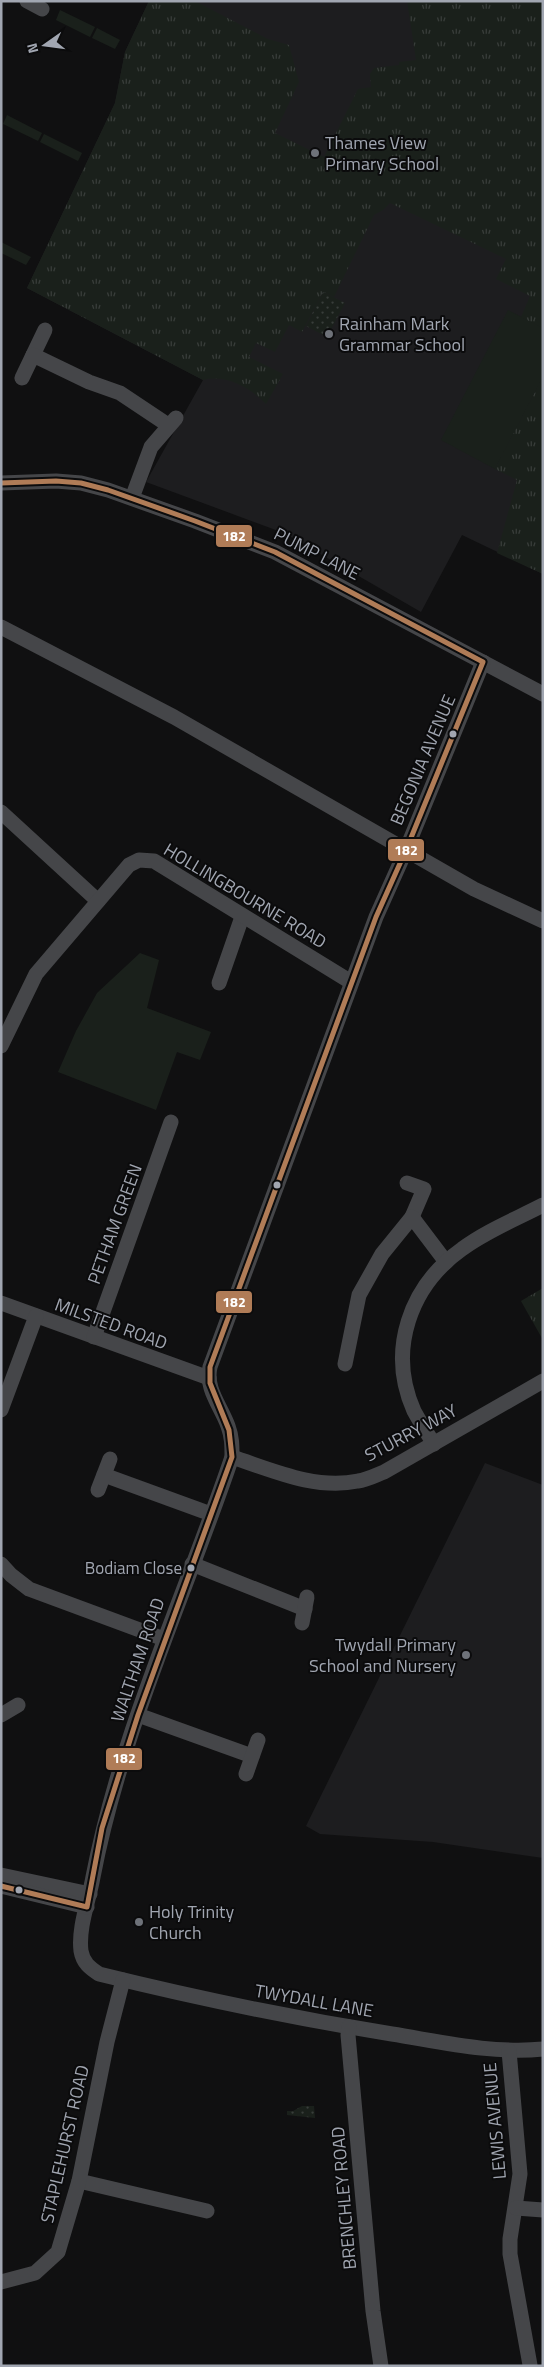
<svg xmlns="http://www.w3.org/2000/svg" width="544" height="2367" font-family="'Titillium Web',sans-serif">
<defs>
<pattern id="park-tufts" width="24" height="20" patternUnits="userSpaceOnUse" patternTransform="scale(1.25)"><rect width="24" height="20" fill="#1a201b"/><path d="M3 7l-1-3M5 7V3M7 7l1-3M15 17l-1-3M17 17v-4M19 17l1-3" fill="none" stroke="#383d3a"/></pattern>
<pattern id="garden-dots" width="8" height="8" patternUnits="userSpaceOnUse" patternTransform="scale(1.25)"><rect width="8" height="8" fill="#1a201b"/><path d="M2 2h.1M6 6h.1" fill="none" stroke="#383d3a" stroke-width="1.8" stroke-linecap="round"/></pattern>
</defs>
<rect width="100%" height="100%" fill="#101011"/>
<g fill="#1d1d1f">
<path d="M149,1H543V574L462,535L421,612L284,533L146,482L203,380L27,288L115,103L125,52Z"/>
<path d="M485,1463L543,1485V1858L433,1842L320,1834L306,1826Z"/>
</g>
<g fill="#1a201b">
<path d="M60,10L95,27L90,37L56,20Z"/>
<path d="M97,28L120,40L115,49L92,38Z"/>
<path d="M7,115L42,133L38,141L3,124Z"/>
<path d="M44,134L82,153L78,161L40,142Z"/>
<path d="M1,242L31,257L26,265L1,253Z"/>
<path d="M508,310L543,328V377L495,469L441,440Z"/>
<path d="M140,953L159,960L147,1008L211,1032L200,1060L177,1052L156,1110L58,1072L76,1031L97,993Z"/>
</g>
<g fill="url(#park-tufts)">
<path d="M149,1H195L268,39L289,45L299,82L275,133L324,157L358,89L371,87L370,74L374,68L399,65V62L416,60L407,1H543V328L521,317L530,296L496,279L506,259L390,203L383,210L374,215L334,297L323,292L302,332L289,325L275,352L256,343L249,357L283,374L266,404C250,388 227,374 203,380L27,288L115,103L125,52Z"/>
<path d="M543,377V574L497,553L517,480L495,469Z"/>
<path d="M543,1288V1340L521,1301Z"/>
</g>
<g fill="url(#garden-dots)">
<path d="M323,292L345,303L327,337L306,326Z"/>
<path d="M302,2106H314L315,2118L287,2115V2111H293Z"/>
</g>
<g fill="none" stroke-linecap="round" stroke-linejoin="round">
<g stroke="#454649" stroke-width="15">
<path d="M27,1L42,9"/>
<path d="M33,355L45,330"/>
<path d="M22,378L33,355L89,382L120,393L168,425"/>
<path d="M1,483L56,481L81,483L108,490L195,521L275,552L543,694"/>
<path d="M132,498L151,447L176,418"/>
<path d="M1,627L174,717L474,889L543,921"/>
<path d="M483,662L406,850L376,917L210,1367C205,1389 221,1406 228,1426C232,1437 232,1445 232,1457C185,1596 121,1731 93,1877C89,1900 78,1928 81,1951C83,1963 90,1968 99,1974C196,1998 293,2018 392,2034C442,2042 492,2054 543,2049"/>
<path d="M1,812L98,901"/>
<path d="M219,983L242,917"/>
<path d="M1,1046L36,974L129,865L139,860L154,861L351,982"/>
<path d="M407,1183L424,1189L412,1217"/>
<path d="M1,1303L209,1378"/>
<path d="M94,1337L171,1122"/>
<path d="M345,1364L359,1295L382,1254L412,1217L446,1262"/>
<path d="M1,1410L36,1316"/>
<path d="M434,1444C427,1433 420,1422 414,1411C387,1350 410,1286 462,1249C486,1231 516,1219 543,1205"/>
<path d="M232,1457C272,1470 315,1490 358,1481C367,1480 376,1475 384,1472L543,1381"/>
<path d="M104,1475L211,1514"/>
<path d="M98,1490L110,1459"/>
<path d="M1,1564L11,1575L29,1589L164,1639"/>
<path d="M192,1564L305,1609"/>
<path d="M302,1623L307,1597"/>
<path d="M1,1715L18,1705"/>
<path d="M138,1715L252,1756"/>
<path d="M246,1774L258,1740"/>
<path d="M1,1875L90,1894"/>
<path d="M1,1886L87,1907"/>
<path d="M349,2027L348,2035L373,2311L381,2366"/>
<path d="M509,2051L520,2174L510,2239V2254L530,2365"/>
<path d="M79,2181L207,2211"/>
<path d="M516,2208L543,2210"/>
<path d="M1,2282L35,2273L58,2252L79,2181L107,2042L123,1980"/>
</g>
<defs>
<path id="bus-1" d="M1,483L56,481L81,483L108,490L195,521L275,552L483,662L406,850L376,917L210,1367V1383L229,1430L232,1457L138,1715L102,1828L87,1907L1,1886"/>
</defs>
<use href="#bus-1" stroke="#0b0b0c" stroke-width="9"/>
<use href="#bus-1" stroke="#b07c57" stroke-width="5"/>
</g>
<g fill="#6e7279" stroke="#0b0b0c" stroke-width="2">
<circle cx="315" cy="153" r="5"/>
<circle cx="329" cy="334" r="5"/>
<circle cx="466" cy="1655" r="5"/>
<circle cx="139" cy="1922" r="5"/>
</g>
<g fill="#a1a6b1" stroke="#0b0b0c" stroke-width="2">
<circle cx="453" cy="734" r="4.5"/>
<circle cx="277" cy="1185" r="4.5"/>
<circle cx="191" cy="1568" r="4.5"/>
<circle cx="19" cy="1890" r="4.5"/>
</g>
<g text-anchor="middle" stroke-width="4" stroke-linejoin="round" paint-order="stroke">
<g font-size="17" fill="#a1a6b1" stroke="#0b0b0c" text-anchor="end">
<text x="182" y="1574">Bodiam Close</text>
</g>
<g font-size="18" fill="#a1a6b1" stroke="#0b0b0c" text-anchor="start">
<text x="325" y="149">Thames View<tspan x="325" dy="21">Primary School</tspan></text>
<text x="339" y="330">Rainham Mark<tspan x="339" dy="21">Grammar School</tspan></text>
<text x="456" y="1651" text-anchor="end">Twydall Primary<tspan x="456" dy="21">School and Nursery</tspan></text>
<text x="149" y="1918">Holy Trinity<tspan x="149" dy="21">Church</tspan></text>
</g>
<g font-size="18" fill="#a1a6b1" stroke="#0b0b0c">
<text transform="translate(317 554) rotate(27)" y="6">PUMP LANE</text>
<text transform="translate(423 760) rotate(-67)" y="6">BEGONIA AVENUE</text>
<text transform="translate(245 896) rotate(31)" y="6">HOLLINGBOURNE ROAD</text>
<text transform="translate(115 1224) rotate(-70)" y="6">PETHAM GREEN</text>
<text transform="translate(111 1324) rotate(20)" y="6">MILSTED ROAD</text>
<text transform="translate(411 1433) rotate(-28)" y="6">STURRY WAY</text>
<text transform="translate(138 1660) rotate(-71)" y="6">WALTHAM ROAD</text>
<text transform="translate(314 2001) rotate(10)" y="6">TWYDALL LANE</text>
<text transform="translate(495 2121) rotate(-95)" y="6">LEWIS AVENUE</text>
<text transform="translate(65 2144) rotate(-77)" y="6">STAPLEHURST ROAD</text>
<text transform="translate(344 2198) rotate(-95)" y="6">BRENCHLEY ROAD</text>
</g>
</g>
<g stroke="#0b0b0c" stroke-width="2">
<rect x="215" y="524" width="38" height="24" rx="5" fill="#b07c57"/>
<rect x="387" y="838" width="38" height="24" rx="5" fill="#b07c57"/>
<rect x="215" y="1290" width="38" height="24" rx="5" fill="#b07c57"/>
<rect x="105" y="1747" width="38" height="24" rx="5" fill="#b07c57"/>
</g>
<g font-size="14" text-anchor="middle" font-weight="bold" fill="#fff">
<text x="234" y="541">182</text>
<text x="406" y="855">182</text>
<text x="234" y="1307">182</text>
<text x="124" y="1763">182</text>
</g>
<rect width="544" height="2367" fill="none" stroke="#a1a6b1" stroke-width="5"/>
<g transform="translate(45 45) rotate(256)" stroke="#0b0b0c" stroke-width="4" paint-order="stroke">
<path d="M0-4L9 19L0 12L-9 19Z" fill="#a1a6b1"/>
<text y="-8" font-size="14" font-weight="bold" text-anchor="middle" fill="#a1a6b1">N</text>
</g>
</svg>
